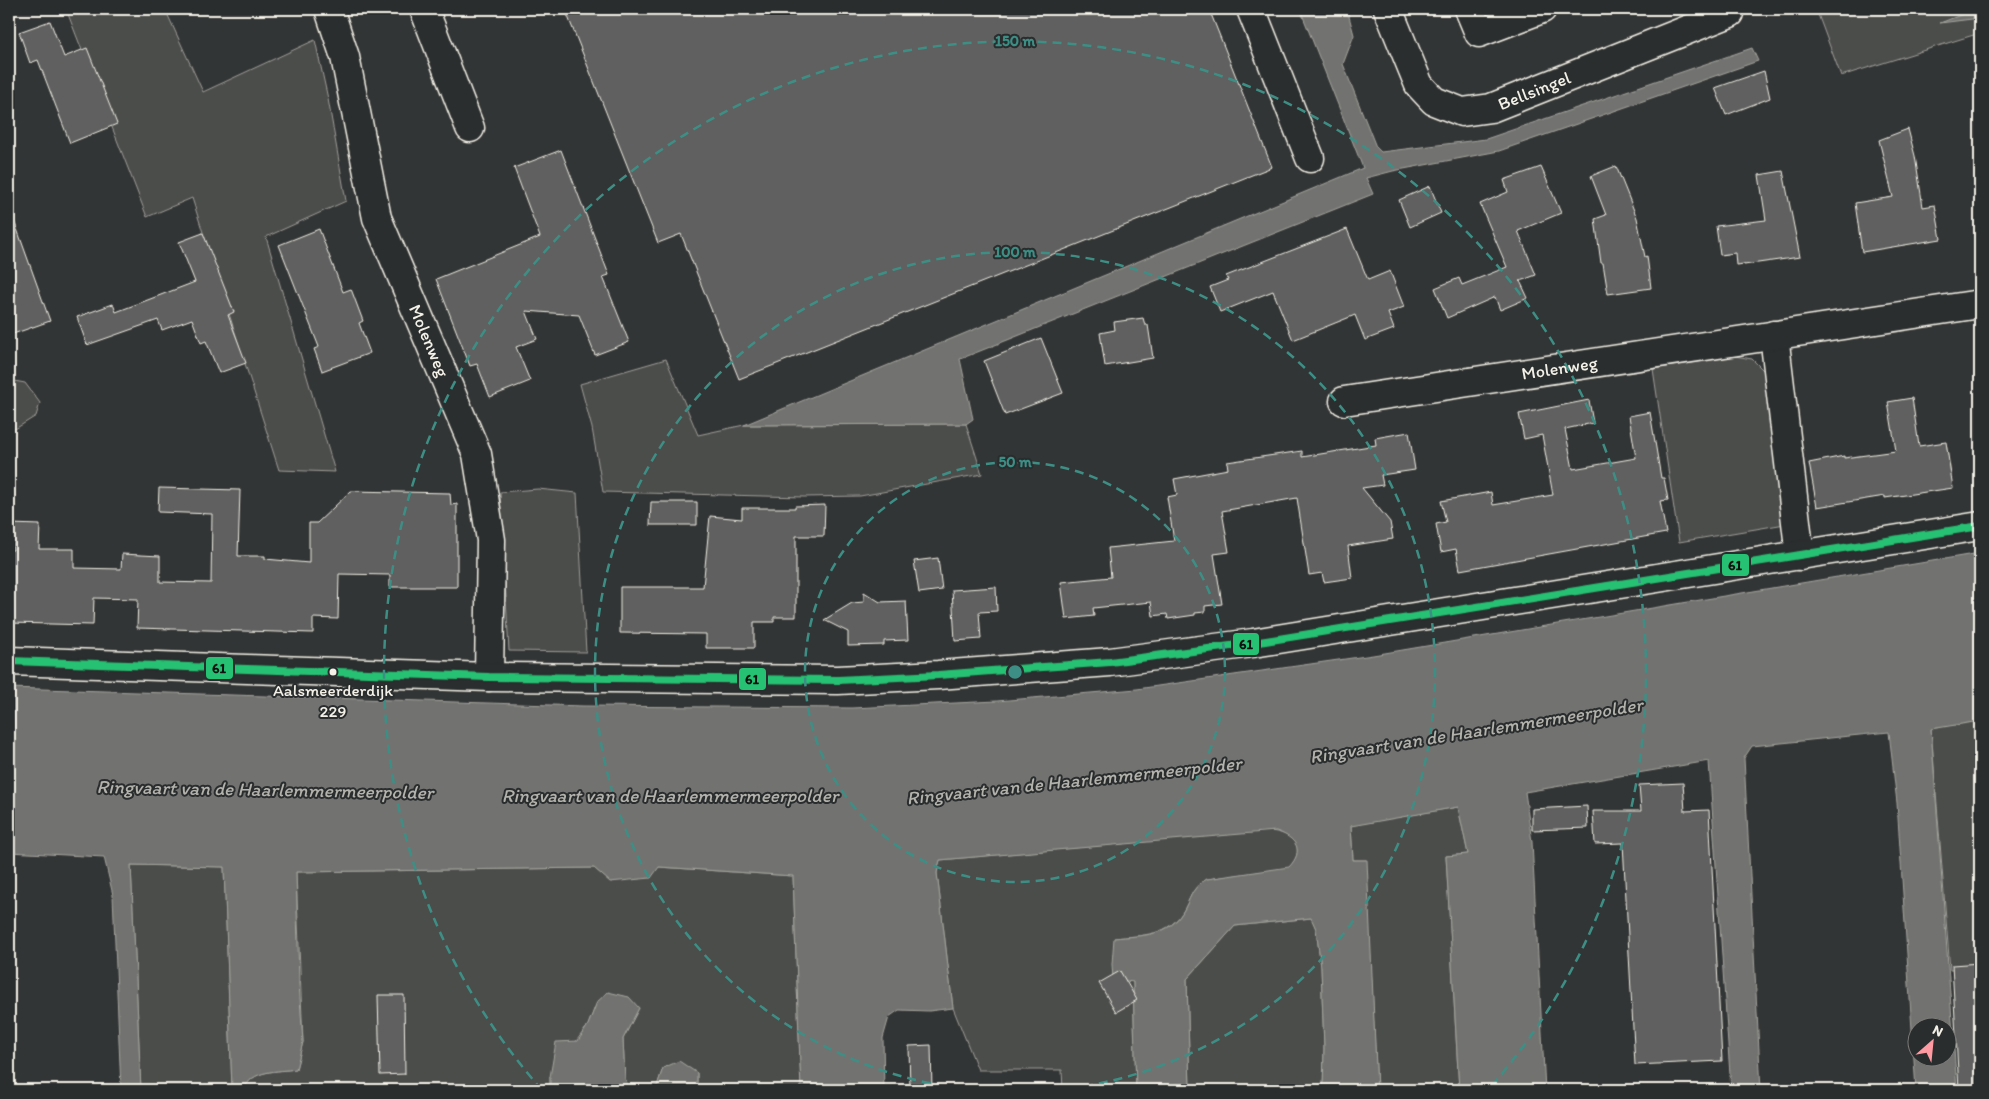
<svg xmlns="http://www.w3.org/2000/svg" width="1989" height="1099" font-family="Itim,sans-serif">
<rect width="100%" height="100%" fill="#323535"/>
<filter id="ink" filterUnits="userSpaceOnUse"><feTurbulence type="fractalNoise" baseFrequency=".02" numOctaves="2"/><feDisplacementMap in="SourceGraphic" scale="10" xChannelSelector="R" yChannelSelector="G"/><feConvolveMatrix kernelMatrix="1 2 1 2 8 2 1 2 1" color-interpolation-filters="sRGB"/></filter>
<g filter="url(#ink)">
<g fill="#4b4d4c" stroke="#a09f9a">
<path d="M66,9H165L203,92L315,40L328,99L346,201L266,237L335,472L279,470L192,198L147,217Z"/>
<path d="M1816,9H1980V33L1841,76Z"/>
<path d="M1735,356L1752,359L1764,371L1785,524L1679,542L1653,369Z"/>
<path d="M666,359L698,435L744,425L966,424L982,474L860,496L804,497L603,492L592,428L580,384Z"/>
<path d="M9,380L25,383L40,403L36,416L15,429H9Z"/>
<path d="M538,489L577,493L586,652L509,651L500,492Z"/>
<path d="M1980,721V970H1950L1931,728Z"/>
<path d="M1458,807L1468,854L1446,856L1459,1090H1377L1366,860H1353L1351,825Z"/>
<path d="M1264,831C1288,830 1310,845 1289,868L1207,879C1193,887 1192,894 1185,908C1170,937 1142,935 1114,938L1133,982L1136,1090H1063L1062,1070H978L953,1008L937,873L940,860Z"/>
<path d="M131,865L224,867L232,1090H141Z"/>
<path d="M659,867L793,876L801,1090H697V1073L663,1068L657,1086L629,1088L625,1079L623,1039L639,1008L597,1002L588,1025L550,1077V1090H244C251,1069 278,1072 296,1069L303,1042L296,872L594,868L611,882Z"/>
<path d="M1312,918L1316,929L1321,967L1324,1048L1323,1090H1190L1187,979L1235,926Z"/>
</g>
<g fill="#727370" stroke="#a6a5a0" fill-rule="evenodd">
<path d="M1300,9H1347L1354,35L1343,64L1376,147L1381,152L1486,139L1752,48L1758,61L1499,151L1393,171L1366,178L1373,194L960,359L973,419L966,424L744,425L1363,168Z"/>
<path d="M1976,9H1980V18L1940,23Z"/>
<path d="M1980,553V721L1931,729L1957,1090H1916L1897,803L1889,732L1752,746L1744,758L1761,1090H1731L1709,761L1525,792L1532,842L1545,1090H1459L1446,856L1468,854L1458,807L1351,826L1353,860H1367L1377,1090H1323L1324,1048L1321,967L1316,929L1311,918L1235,926L1187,979L1190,1090H1136L1133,982L1113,979L1112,964L1114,938C1142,935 1170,938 1185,908C1192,894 1193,887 1207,879L1289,867C1305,850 1296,838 1276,831L940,860L937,873L953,1008L929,1011L899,1010L889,1017L883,1038L884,1090H801L793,876L659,867L651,878L610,882L594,868L296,872L299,983L303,1042L296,1069C278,1072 251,1069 244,1090H232L224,867L131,865L141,1090H121L113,895L104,857L9,852V688L583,706L852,708L997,701L1137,689L1373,655ZM1916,1026H1946V1056H1916Z"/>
<path d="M608,992L629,997L639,1008L623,1039L625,1079L629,1087L657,1086L663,1068L679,1061L697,1073V1090H550V1077L556,1042L578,1041L588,1025L597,1002Z"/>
</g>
<g fill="#5f605f" stroke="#f4f1e8">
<path d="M565,9H1209L1272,167L739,379L681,234L658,243Z"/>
<path d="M50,21L64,57L87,48L117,124L70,143L38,60L30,63L19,32Z"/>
<path d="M1764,71L1770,98L1726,115L1715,88Z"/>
<path d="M1908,129L1915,156L1923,207L1935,205L1941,239L1862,252L1855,203L1893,197L1879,140Z"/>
<path d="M561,150L609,275L603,277L629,342L595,355L579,315L526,311L537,339L516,347L530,381L490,397L477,364L470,366L436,279L540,237L514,168Z"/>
<path d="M1616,166L1637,218L1645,257L1647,256L1651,288L1608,294L1603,263H1601L1595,219L1606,215L1591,176Z"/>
<path d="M1541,167L1561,213L1518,231L1536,275L1520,281L1528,298L1500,310L1495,297L1447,318L1435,288L1459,278L1462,285L1507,267L1480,204L1508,192L1504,180Z"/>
<path d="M1783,171L1800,257L1744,265V264L1736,265L1735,253L1720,255L1716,226L1766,220L1759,175Z"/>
<path d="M1430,186L1441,213L1410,227L1399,200Z"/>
<path d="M9,215H12L50,321L13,334L9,323Z"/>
<path d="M319,229L343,292L351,289L363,321L359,323L370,353L322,371L314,349L319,347L279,245Z"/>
<path d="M1347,229L1368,280L1390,271L1404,307L1388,313L1394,329L1365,340L1355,315L1293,340L1273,291L1220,312L1210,287L1228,280L1226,276Z"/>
<path d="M203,233L234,312L228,315L246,363L219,373L206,341L201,343L192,319L162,330L158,320L87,345L77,317L113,304L116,312L195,282L179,242Z"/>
<path d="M1143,318L1145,325H1148L1153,358L1105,366L1100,333L1115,330L1114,322Z"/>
<path d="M1041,338L1063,393L1005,415L984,361Z"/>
<path d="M1912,398L1919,446L1946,442L1953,488L1885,498V496L1817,507L1809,463L1844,456V458L1896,451L1888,402Z"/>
<path d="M1589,400L1593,423L1565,429L1573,469L1636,458L1629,416L1650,412L1661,478H1664L1668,500L1660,501L1666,533L1460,570L1456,549L1441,552L1436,524L1446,522L1441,501L1491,492L1493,505L1553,495L1542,435L1524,439L1519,414Z"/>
<path d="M1409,432L1415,470L1381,475L1383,485L1362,488L1390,522L1393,539L1348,546L1352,578L1324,582L1322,573L1309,575L1297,498L1222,511L1229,552L1214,554L1222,604L1205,606V612L1195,613V615L1168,619L1167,614L1153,616L1151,602L1093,608L1094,616L1066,619L1061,582L1111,577L1108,548L1174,541L1167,497L1177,495L1174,479L1228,469L1227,462L1302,451V457L1376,445L1375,438Z"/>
<path d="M159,488L240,490L238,556H265V559L309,563V523H317L351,491L450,493L451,505L457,504V587H390V575L339,574L338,619L313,618V633L137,628L138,599L94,598L93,625L9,623V550H13L10,524L40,525L39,549H74V568L121,569L122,554L160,556V582L211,583L212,514L158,512Z"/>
<path d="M651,502H697V525H650Z"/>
<path d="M825,505L824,536H796V617H774V622H754V648H706V634L620,633V587H703L710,516L742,519V508H795V506Z"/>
<path d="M938,558L942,590L919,593L914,561Z"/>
<path d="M996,587L997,611L979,612L981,639L955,641L952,590Z"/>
<path d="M864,592L880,602L906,601L908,640L884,641V645L848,646V632L824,620L852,603L864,602Z"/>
<path d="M1683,783L1685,811L1709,810L1722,1061L1635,1065L1623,843L1595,844L1593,811H1641L1639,785Z"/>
<path d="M1587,806L1588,828L1532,830V809Z"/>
<path d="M1980,963V1090H1959L1952,965Z"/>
<path d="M1120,971L1137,1000L1116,1012L1099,983Z"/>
<path d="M378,995H404L405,1074L380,1075Z"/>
<path d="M931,1045L932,1090H910L909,1046Z"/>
</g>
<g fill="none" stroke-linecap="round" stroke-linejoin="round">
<defs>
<g id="minor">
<path id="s1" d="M329,9L345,57L377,218L477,454L491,540L489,677"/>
<path d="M424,9L470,128"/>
<path d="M1251,9L1310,158"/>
<path id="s2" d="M1388,9L1419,85L1434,101L1462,112L1491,108L1730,13"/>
<path d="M1469,9L1479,33L1542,9"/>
<path d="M1774,335L1800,556"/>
<path id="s3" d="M1344,401L1980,304"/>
<path d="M9,661L489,677L838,680L938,675L1110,662L1253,643L1980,526"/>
</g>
</defs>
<use href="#minor" stroke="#f4f1e8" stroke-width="31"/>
<use href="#minor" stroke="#2a2d2e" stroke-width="28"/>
<defs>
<path id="bus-1" d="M9,661L489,677L838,680L938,675L1110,662L1253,643L1980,526"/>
</defs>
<use href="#bus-1" stroke="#2a2d2e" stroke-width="11"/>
<use href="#bus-1" stroke="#26c172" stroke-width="8"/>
</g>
</g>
<g fill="none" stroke="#3d8f86" stroke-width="2.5" stroke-dasharray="9 6">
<circle cx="1015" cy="672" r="210"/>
<path d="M975 1090A420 420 0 1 1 1055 1090"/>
<path d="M542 1090A631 631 0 1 1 1488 1090"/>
</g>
<circle fill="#f4f1e8" stroke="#2a2d2e" stroke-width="2" cx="333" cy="672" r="4.5"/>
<g text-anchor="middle" stroke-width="4" stroke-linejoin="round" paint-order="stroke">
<g font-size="17" fill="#f4f1e8" stroke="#2a2d2e">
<text x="333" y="696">Aalsmeerderdijk<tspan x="333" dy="21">229</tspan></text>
</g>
<g font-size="18" fill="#f4f1e8" stroke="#2a2d2e">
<text dy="6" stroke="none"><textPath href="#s2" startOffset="210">Bellsingel</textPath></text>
<text dy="6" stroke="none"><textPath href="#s1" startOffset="348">Molenweg</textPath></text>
<text dy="6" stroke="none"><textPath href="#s3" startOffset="218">Molenweg</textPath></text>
</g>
<g font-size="19" font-style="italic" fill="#b3b2ac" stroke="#2a2d2e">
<text transform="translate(1476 730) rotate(-9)" y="7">Ringvaart van de Haarlemmermeerpolder</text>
<text transform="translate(1074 780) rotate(-6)" y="7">Ringvaart van de Haarlemmermeerpolder</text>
<text transform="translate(265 789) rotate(1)" y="7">Ringvaart van de Haarlemmermeerpolder</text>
<text x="670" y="802">Ringvaart van de Haarlemmermeerpolder</text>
</g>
</g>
<circle cx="1015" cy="672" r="8" fill="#3d8f86" stroke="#2a2d2e" stroke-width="2.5"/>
<g font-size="15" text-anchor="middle" font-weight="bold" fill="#3d8f86" stroke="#2a2d2e" stroke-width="4" stroke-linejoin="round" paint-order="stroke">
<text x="1015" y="46">150 m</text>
<text x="1015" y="257">100 m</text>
<text x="1015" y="467">50 m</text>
</g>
<g stroke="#2a2d2e" stroke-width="2">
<rect x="1721" y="553" width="29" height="24" rx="5" fill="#26c172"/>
<rect x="1232" y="632" width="28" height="24" rx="5" fill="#26c172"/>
<rect x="205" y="656" width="29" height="24" rx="5" fill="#26c172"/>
<rect x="738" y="667" width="29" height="24" rx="5" fill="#26c172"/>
</g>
<g font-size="14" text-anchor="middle" font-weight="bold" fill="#111">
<text x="1735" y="570">61</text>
<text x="1246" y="649">61</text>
<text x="219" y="673">61</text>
<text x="752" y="684">61</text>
</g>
<rect width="1989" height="1099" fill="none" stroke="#2a2d2e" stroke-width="30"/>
<rect x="15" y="15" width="1959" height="1069" fill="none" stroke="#f4f1e8" stroke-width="2" filter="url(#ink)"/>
<g transform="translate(1932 1042) rotate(27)"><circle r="24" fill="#2a2d2e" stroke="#7b7b78"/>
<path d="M0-4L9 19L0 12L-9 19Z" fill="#ff9aa2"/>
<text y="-8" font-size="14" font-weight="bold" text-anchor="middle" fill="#f4f1e8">N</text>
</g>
</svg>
